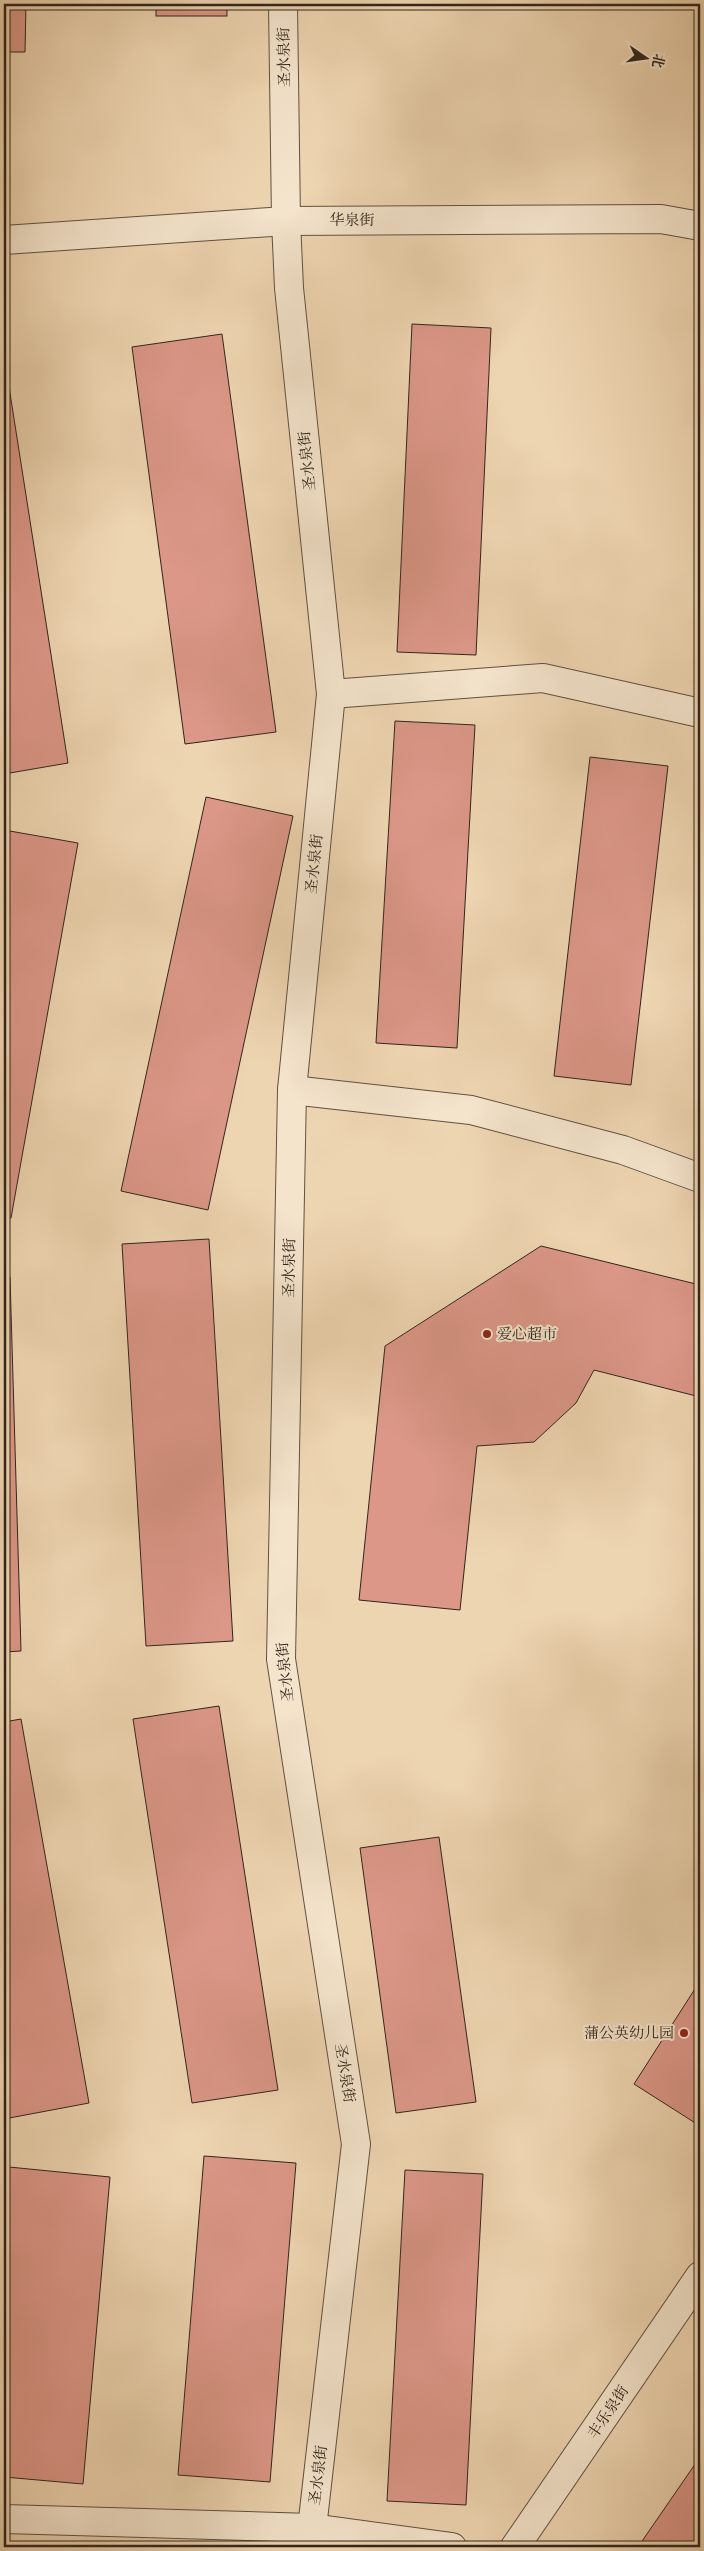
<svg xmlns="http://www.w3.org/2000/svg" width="704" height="2551" font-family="'IM FELL French Canon','Noto Serif SC',serif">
<rect width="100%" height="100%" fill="#eed5b1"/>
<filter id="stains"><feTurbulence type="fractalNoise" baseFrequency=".004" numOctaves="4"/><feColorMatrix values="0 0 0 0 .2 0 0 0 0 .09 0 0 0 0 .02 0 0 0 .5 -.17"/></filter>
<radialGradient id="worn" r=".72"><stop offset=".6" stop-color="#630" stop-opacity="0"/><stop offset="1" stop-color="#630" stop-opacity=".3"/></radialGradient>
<g fill="#dc9788" stroke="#31251d">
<path d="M4,4H26L25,52H4Z"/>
<rect x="156" y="4" width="71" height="12"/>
<path d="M412,324L491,328L476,655L397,652Z"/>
<path d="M222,334L276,732L185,744L132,347Z"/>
<path d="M7,374L68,763L4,774V375Z"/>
<path d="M395,721L475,725L457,1048L376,1043Z"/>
<path d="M590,757L668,766L631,1085L554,1076Z"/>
<path d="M206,797L293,816L208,1210L121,1191Z"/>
<path d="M4,830L78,843L11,1218L4,1217Z"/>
<path d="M209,1239L233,1641L146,1646L122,1244Z"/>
<path d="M541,1246L700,1285V1397L594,1370L576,1403L534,1442L477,1446L460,1610L359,1600L385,1346Z"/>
<path d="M4,1277H10L21,1651L4,1652Z"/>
<path d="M219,1706L278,2090L192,2103L133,1719Z"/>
<path d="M21,1719L89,2103L4,2119V1722Z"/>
<path d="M439,1837L476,2102L396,2113L360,1848Z"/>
<path d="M700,1981V2126L634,2084Z"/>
<path d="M204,2156L296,2163L270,2482L178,2475Z"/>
<path d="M9,2167L110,2177L83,2484L4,2477V2223Z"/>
<path d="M405,2170L483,2174L466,2505L387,2501Z"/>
<path d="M700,2457V2547H638Z"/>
</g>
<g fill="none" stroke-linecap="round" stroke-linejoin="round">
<defs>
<g id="minor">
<path d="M283,4L286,221L289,288L331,694L292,1090L281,1659L356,2144L312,2528"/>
<path d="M4,240L286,221L661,219L700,226"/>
<path d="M331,694L543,678L700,713"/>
<path d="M292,1090L471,1110L623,1150L700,1178"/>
<path d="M4,2519L312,2528L452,2547"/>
<path d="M515,2547L700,2276"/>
</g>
</defs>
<use href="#minor" stroke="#605142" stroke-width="30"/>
<use href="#minor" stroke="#f4e4cc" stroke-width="28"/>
</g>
<g fill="#8f2418" stroke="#f4e4cc" stroke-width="2">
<circle cx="487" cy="1334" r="5"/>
<circle cx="684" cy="2033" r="5"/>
</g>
<g text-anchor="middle" stroke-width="4" stroke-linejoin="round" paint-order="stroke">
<g font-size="15" fill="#31251d" stroke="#f4e4cc">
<text transform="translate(284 57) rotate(-91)" y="5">圣水泉街</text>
<text x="352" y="225">华泉街</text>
<text transform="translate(307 461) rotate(-96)" y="5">圣水泉街</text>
<text transform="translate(314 864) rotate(-84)" y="5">圣水泉街</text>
<text transform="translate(289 1268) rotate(-89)" y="5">圣水泉街</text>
<text transform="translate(285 1672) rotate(-96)" y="5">圣水泉街</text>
<text transform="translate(345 2073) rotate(81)" y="5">圣水泉街</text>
<text transform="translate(608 2412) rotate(-56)" y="5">丰乐泉街</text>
<text transform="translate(318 2475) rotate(-83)" y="5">圣水泉街</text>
</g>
<g font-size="15" fill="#31251d" stroke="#f4e4cc" text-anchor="start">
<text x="497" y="1339">爱心超市</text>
<text x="674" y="2038" text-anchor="end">蒲公英幼儿园</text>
</g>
</g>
<rect width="704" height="2551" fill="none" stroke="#eed5b1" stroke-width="20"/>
<rect x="5" y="5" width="694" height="2541" fill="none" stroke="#31251d" stroke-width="2.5"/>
<rect x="10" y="10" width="684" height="2531" fill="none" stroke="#31251d"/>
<g transform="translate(646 58) rotate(103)" stroke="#f4e4cc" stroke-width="4" paint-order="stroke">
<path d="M0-4L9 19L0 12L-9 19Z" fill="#31251d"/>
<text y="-8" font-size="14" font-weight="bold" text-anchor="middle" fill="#31251d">北</text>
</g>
<rect width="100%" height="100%" filter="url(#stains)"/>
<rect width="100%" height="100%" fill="url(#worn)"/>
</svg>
